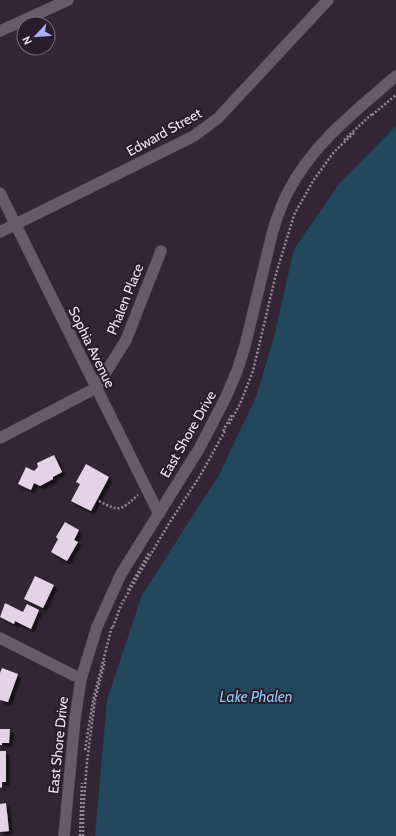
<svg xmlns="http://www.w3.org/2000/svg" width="396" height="836" font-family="Cabin,sans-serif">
<defs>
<filter id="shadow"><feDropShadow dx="3.5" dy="3.5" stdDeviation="1" flood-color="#0009"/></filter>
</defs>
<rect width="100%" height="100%" fill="#342536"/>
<path fill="#23475d" d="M396,126V836H95L107,700L142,595L219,475L256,397L274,337L294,249L339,184Z"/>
<g fill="#e5d2e8" filter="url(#shadow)">
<path d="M54,455L62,472L53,477V479L40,486L34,483L31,490L18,484L26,467L34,471L38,467L37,463Z"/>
<path d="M86,464L109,477L91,511L71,501L80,484L76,482Z"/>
<path d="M65,522L79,530L74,540L78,542L67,561L51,552L58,539L56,537Z"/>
<path d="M35,576L54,585L43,608L24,599Z"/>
<path d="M5,603L23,612L27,604L39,610L31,629L15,621L14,624L0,617Z"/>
<path d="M2,668L18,674L8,702L0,700V673Z"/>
<path d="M0,729H10L9,743H2V745H0Z"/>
<path d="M0,751H6V782H2V787L0,788Z"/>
<path d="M6,803L9,831L0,832V804Z"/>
</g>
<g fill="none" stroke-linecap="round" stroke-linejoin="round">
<defs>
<g id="minor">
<path d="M0,31L68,0"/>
<path d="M0,193L159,514"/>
<path d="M0,232L194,136L218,118L328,0"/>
<path d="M0,438L96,388L126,340L161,251"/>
<path d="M0,638L81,679"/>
</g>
<path id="tertiary" d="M64,836L75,718L81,679L97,627L121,574L199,449L226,397L237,371L245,346L272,234C276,220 281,205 288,192C313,143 356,111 396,76"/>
</defs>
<use href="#minor" stroke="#4d414f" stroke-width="12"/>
<use href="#tertiary" stroke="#4d414f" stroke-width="12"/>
<g stroke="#948996" stroke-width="2.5" stroke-dasharray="2 2" stroke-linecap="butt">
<path d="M372,115L396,95"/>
<path d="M344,140L373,113"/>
<path d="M229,424L240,404L253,371L276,274L294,215L313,181L334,152L354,133"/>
<path d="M223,431L232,414"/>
<path d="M99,501C120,512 120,511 138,495"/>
<path d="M128,590L149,553"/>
<path d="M113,627L121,605L168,525L200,476L226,429"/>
<path d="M85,750L93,701L112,626"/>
<path d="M80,836L82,783"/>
<path d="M83,836V814L87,762L95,700L105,661"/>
</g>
<use href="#minor" stroke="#69596b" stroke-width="11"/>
<use href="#tertiary" stroke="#69596b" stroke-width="11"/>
</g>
<g text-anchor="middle" stroke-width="4" stroke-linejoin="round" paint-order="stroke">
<g font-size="14" fill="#ede4ef" stroke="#2a1c2c">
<text transform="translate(164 132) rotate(-29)" y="5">Edward Street</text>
<text transform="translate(125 299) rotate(-68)" y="5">Phalen Place</text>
<text transform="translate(92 347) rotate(64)" y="5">Sophia Avenue</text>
<text transform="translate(188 434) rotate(-60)" y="5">East Shore Drive</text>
<text transform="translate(58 745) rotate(-84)" y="5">East Shore Drive</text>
</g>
<g font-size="15" font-style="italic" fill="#8ac9f2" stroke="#2a1c2c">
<text x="256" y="702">Lake Phalen</text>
</g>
</g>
<g transform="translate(36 36) rotate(244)"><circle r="19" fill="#2a1c2c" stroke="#786c7a"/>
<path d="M0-3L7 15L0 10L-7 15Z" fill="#a9b0fc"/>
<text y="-6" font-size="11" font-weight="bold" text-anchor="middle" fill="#ede4ef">N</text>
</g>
</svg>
